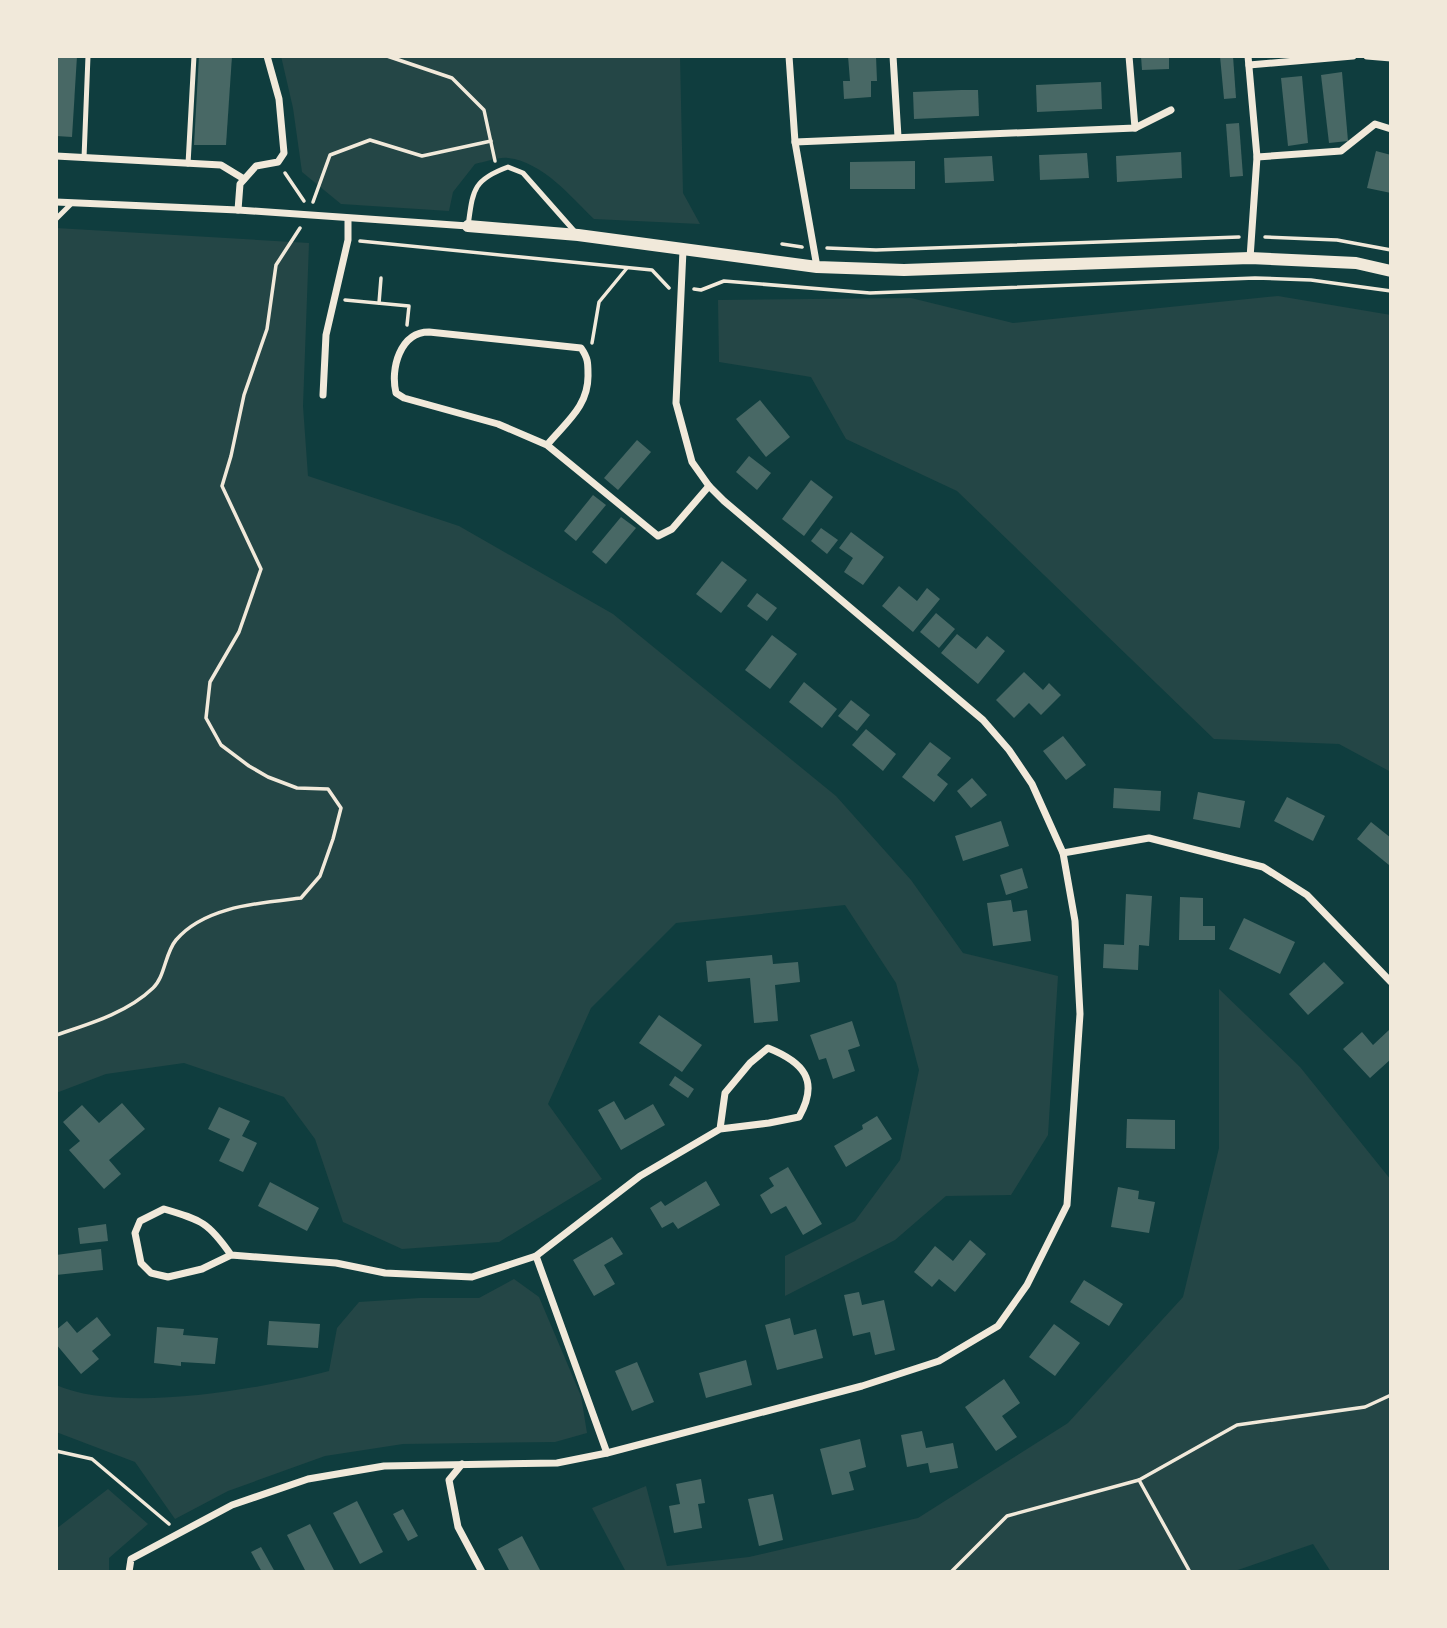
<svg xmlns="http://www.w3.org/2000/svg" width="1447" height="1628" font-family="Manrope,sans-serif">
<rect width="100%" height="100%" fill="#0f3d3e"/>
<g fill="#244646">
<path d="M281,56H680L683,193L700,224L594,219C571,197 543,162 508,158C498,157 485,162 475,164L453,192L449,211L341,204L302,172L293,108Z"/>
<path d="M56,228L309,243L303,406L308,476L459,526L613,614L836,796L911,880L963,953L1058,976L1048,1135L1011,1195L946,1196L895,1240L785,1296V1256L855,1221L900,1160L919,1070L896,983L845,905L676,923L591,1008L548,1104L602,1179L499,1242L402,1249L343,1222L315,1139L284,1097L184,1063L106,1074L56,1093Z"/>
<path d="M1278,296L1391,315V772L1339,744L1214,739L957,491L846,439L811,377L719,362L718,300L911,298L1013,323Z"/>
<path d="M1219,989L1300,1067L1391,1180V1572H1331L1313,1544L1232,1572H626L592,1508L646,1486L667,1566L749,1557L918,1518L1068,1423L1183,1297L1219,1148Z"/>
<path d="M514,1279L539,1297L581,1396L587,1433L555,1442L403,1444L325,1456L228,1491L175,1519L135,1462L56,1432V1385C121,1414 261,1389 329,1371L337,1328L359,1302L420,1298H479Z"/>
<path d="M108,1489L148,1524L109,1558V1572H56V1529Z"/>
</g>
<g fill="#486865">
<path d="M56,56H77L72,137L56,136Z"/>
<path d="M199,56H232L226,145H194Z"/>
<path d="M848,56H876L877,81H871V97L844,99L843,81H850Z"/>
<path d="M1141,56H1169V69L1142,70Z"/>
<path d="M1220,56H1233L1236,98L1224,99Z"/>
<path d="M1342,72L1348,141L1329,143L1321,75Z"/>
<path d="M1302,76L1308,143L1288,146L1281,78Z"/>
<path d="M1101,82L1102,109L1037,112L1036,85Z"/>
<path d="M961,90H978L979,116L914,119L913,92Z"/>
<path d="M1239,123L1243,176L1230,177L1226,124Z"/>
<path d="M1376,151L1391,155V193L1367,188Z"/>
<path d="M1181,152L1182,178L1117,182L1116,156Z"/>
<path d="M1087,153L1089,178L1040,180L1039,155Z"/>
<path d="M992,156L994,181L945,183L944,158Z"/>
<path d="M915,161V189H850V162Z"/>
<path d="M760,400L790,437L766,457L736,419Z"/>
<path d="M637,440L651,452L618,490L604,478Z"/>
<path d="M749,456L771,473L757,490L736,472Z"/>
<path d="M811,480L833,497L804,536L782,519Z"/>
<path d="M593,495L606,505L576,541L564,531Z"/>
<path d="M621,517L636,528L606,564L592,552Z"/>
<path d="M821,528L838,540L827,554L811,541Z"/>
<path d="M851,532L884,557L863,585L844,572L853,558L839,548Z"/>
<path d="M722,561L747,580L721,613L696,594Z"/>
<path d="M899,586L917,601L927,588L940,599L913,632L882,606Z"/>
<path d="M757,593L777,608L767,621L747,606Z"/>
<path d="M936,613L955,629L939,648L920,632Z"/>
<path d="M957,634L976,649L987,636L1005,651L978,684L941,653Z"/>
<path d="M772,635L797,654L770,689L745,670Z"/>
<path d="M1024,672L1043,690L1049,683L1061,695L1041,715L1029,703L1014,718L996,700Z"/>
<path d="M804,682L837,709L822,728L789,702Z"/>
<path d="M851,700L870,715L857,731L838,716Z"/>
<path d="M866,729L896,754L883,771L852,745Z"/>
<path d="M1063,736L1086,765L1066,780L1043,751Z"/>
<path d="M930,742L951,758L937,775L948,784L934,802L902,777Z"/>
<path d="M972,778L987,795L971,808L957,791Z"/>
<path d="M1114,788L1161,791L1160,811L1113,808Z"/>
<path d="M1198,792L1245,801L1240,828L1193,819Z"/>
<path d="M1287,797L1325,816L1313,841L1274,821Z"/>
<path d="M1001,821L1009,846L963,861L955,836Z"/>
<path d="M1371,822L1391,838V862L1389,865L1357,839Z"/>
<path d="M1022,868L1028,888L1006,895L1000,875Z"/>
<path d="M1126,894L1152,896L1149,946L1139,945L1138,970L1103,968L1104,944L1124,945Z"/>
<path d="M1180,897L1203,898V926H1215V940H1179Z"/>
<path d="M1011,900L1013,912L1027,910L1031,941L993,946L987,903Z"/>
<path d="M1244,918L1295,942L1280,974L1229,949Z"/>
<path d="M772,955L773,964L798,962L800,982L775,985L778,1021L754,1023L750,978L708,982L706,961Z"/>
<path d="M1324,962L1344,983L1308,1015L1289,994Z"/>
<path d="M659,1015L702,1045L682,1072L639,1043Z"/>
<path d="M852,1021L860,1046L848,1050L855,1071L833,1079L826,1058L819,1060L810,1035Z"/>
<path d="M1389,1030L1391,1032V1059L1370,1078L1343,1049L1362,1032L1373,1045Z"/>
<path d="M675,1076L694,1089L688,1098L669,1085Z"/>
<path d="M614,1101L625,1120L653,1104L665,1125L621,1150L598,1110Z"/>
<path d="M122,1103L145,1129L109,1160L121,1174L104,1189L69,1150L80,1141L63,1122L82,1105L99,1123Z"/>
<path d="M219,1107L250,1121L242,1136L257,1143L243,1172L219,1161L230,1139L208,1129Z"/>
<path d="M877,1116L892,1139L846,1167L834,1146L863,1129L862,1125Z"/>
<path d="M1127,1119L1175,1120V1149L1126,1148Z"/>
<path d="M788,1167L822,1224L803,1235L786,1206L771,1214L760,1195L774,1186L769,1178Z"/>
<path d="M706,1181L720,1205L678,1229L673,1222L662,1228L650,1208L661,1201L665,1206Z"/>
<path d="M270,1182L319,1208L307,1231L258,1206Z"/>
<path d="M1118,1187L1139,1191L1138,1199L1155,1202L1149,1233L1111,1227Z"/>
<path d="M106,1224L108,1241L80,1244L78,1228Z"/>
<path d="M612,1237L623,1254L604,1265L615,1284L594,1296L573,1260Z"/>
<path d="M970,1240L986,1254L955,1292L939,1279L932,1287L914,1272L935,1246L953,1261Z"/>
<path d="M101,1249L103,1270L56,1275V1255Z"/>
<path d="M1084,1280L1123,1304L1109,1326L1070,1302Z"/>
<path d="M859,1292L862,1305L884,1300L895,1350L875,1355L870,1332L853,1336L844,1295Z"/>
<path d="M97,1317L111,1335L92,1351L99,1359L81,1374L56,1344V1330L67,1321L77,1333Z"/>
<path d="M790,1318L794,1335L816,1329L823,1358L777,1370L765,1325Z"/>
<path d="M269,1321L320,1324L318,1348L267,1345Z"/>
<path d="M1054,1324L1080,1343L1055,1376L1029,1357Z"/>
<path d="M157,1327L184,1329L183,1335L218,1338L215,1364L181,1362V1366L154,1363Z"/>
<path d="M746,1360L752,1385L706,1398L699,1373Z"/>
<path d="M637,1362L654,1402L632,1411L615,1371Z"/>
<path d="M1004,1379L1020,1403L1002,1416L1017,1437L996,1451L965,1407Z"/>
<path d="M922,1431L926,1448L953,1443L958,1468L930,1473L928,1463L907,1467L901,1435Z"/>
<path d="M860,1439L866,1467L849,1472L854,1490L832,1495L820,1449Z"/>
<path d="M701,1479L705,1503L698,1504L702,1528L674,1533L669,1506L680,1504L676,1484Z"/>
<path d="M773,1494L783,1540L759,1546L748,1499Z"/>
<path d="M357,1501L383,1552L360,1564L333,1513Z"/>
<path d="M403,1509L418,1536L408,1541L393,1514Z"/>
<path d="M310,1524L335,1572H306L287,1535Z"/>
<path d="M522,1536L530,1551L541,1572H510L498,1549Z"/>
<path d="M261,1547L275,1572H262L251,1552Z"/>
</g>
<g fill="none" stroke-linecap="round" stroke-linejoin="round">
<g stroke="#f1e9da" stroke-width="3.5">
<path d="M387,56L452,78L484,110L495,161"/>
<path d="M285,173L304,201"/>
<path d="M313,202L330,155L370,140L422,156L491,141"/>
<path d="M1265,237L1337,240L1391,250"/>
<path d="M360,241L652,270L669,288"/>
<path d="M782,244L802,247"/>
<path d="M827,248L876,250L1239,237"/>
<path d="M694,289L701,290L724,281L870,293L1255,278L1311,280L1391,291"/>
<path d="M345,300L409,306L407,325"/>
<path d="M379,303L381,278"/>
<path d="M592,343L599,302L627,268"/>
<path d="M56,1035C89,1024 127,1013 153,988C165,977 165,953 176,940C205,906 260,903 301,898L320,876L333,839L341,808L328,789L297,788L268,777L249,766L221,745L206,718L210,682L239,632L261,569L222,486L231,456L244,395L267,329L276,265L300,228"/>
<path d="M56,1451L92,1459L169,1524"/>
<path d="M1139,1480L1190,1572"/>
<path d="M951,1572L1007,1516L1139,1480L1237,1425L1365,1407L1391,1395"/>
</g>
<g stroke="#f1e9da" stroke-width="5">
<path d="M84,158L88,56"/>
<path d="M188,164L194,56"/>
<path d="M56,219L72,203"/>
<path d="M468,226C473,191 472,180 508,167L523,173L576,233"/>
</g>
<g stroke="#f1e9da" stroke-width="7">
<path d="M789,56L795,142L817,267"/>
<path d="M893,56L898,137"/>
<path d="M1129,56L1135,128"/>
<path d="M1248,56L1257,157L1250,258"/>
<path d="M1367,56L1391,58"/>
<path d="M1249,65L1353,56"/>
<path d="M795,142L1135,128L1171,110"/>
<path d="M56,156L221,165L244,179"/>
<path d="M1257,157L1341,151L1375,124L1391,129"/>
<path d="M56,202L238,210L468,226"/>
<path d="M238,210L240,184L256,166L278,162L284,153L279,99L267,56"/>
<path d="M323,395L326,335L348,240V219"/>
<path d="M547,445L498,424L404,398L396,393C390,369 400,332 429,332L581,348C588,358 588,363 588,374C589,406 566,422 547,445L658,536L672,529L709,486"/>
<path d="M1063,853L1149,838L1263,867L1307,895L1391,982"/>
<path d="M231,1255C209,1223 202,1220 164,1209L140,1221L135,1233L141,1263L151,1273L168,1277L202,1269L231,1255L336,1263L385,1273L472,1277L536,1256L640,1176L720,1129L769,1123L799,1117C820,1080 803,1062 768,1048L750,1063L725,1093L720,1129"/>
<path d="M536,1256L607,1453"/>
<path d="M462,1464L449,1480L458,1527L482,1572"/>
<path d="M129,1572L131,1559L232,1505L308,1479L384,1466L557,1463L607,1453L862,1386L939,1361L998,1326L1027,1285L1067,1205L1080,1014L1075,921L1063,853L1032,784L1009,750L983,720L724,501L709,486L692,462L676,403L683,250"/>
</g>
<path stroke="#f1e9da" stroke-width="12" d="M468,226L578,235L817,267L904,270L1250,258L1356,263L1391,271"/>
</g>
<rect width="1447" height="1628" fill="none" stroke="#f1e9da" stroke-width="116"/>
</svg>
